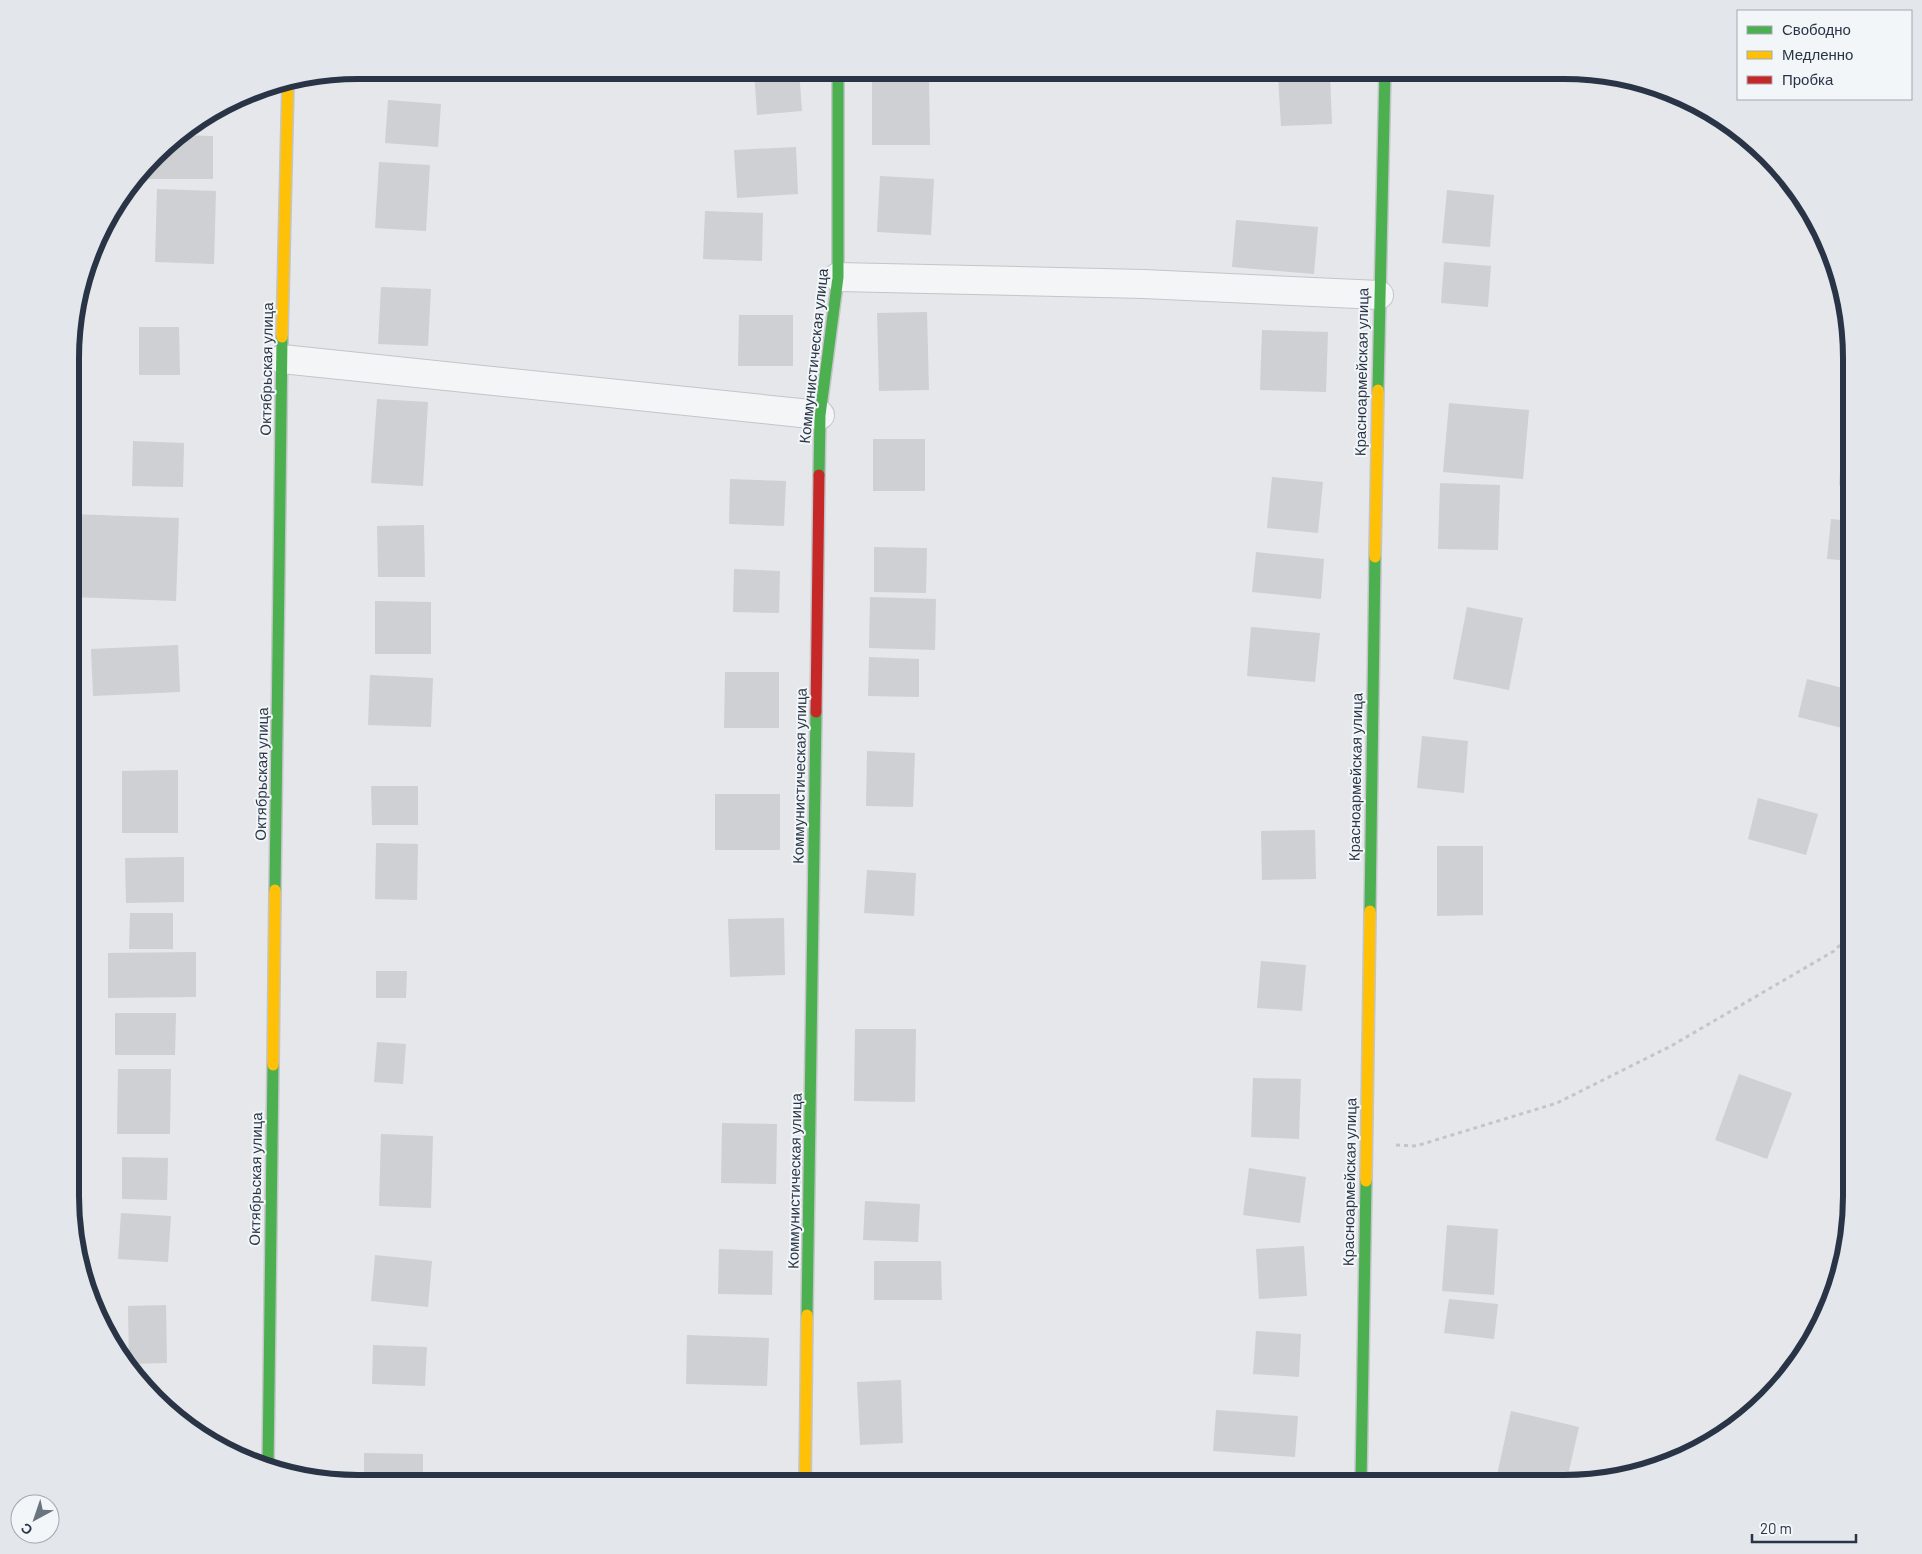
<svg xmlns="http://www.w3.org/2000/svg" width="1922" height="1554" font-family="Barlow,sans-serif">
<rect width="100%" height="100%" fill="#e5e7ea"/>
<g fill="#ced0d3">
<path d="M754,70H799L802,111L757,115Z"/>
<path d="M1330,74L1332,124L1281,126L1278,76Z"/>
<path d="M872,79H929L930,145H872Z"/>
<path d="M388,100L441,104L438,147L385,143Z"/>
<path d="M178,135L213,136V179H142V173L168,141Z"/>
<path d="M796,147L798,194L737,198L734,150Z"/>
<path d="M379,162L430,165L426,231L375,228Z"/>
<path d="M880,176L934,179L931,235L877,232Z"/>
<path d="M157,189L216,191L214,264L155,262Z"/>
<path d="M1447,190L1494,195L1490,247L1442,243Z"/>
<path d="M705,211L763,213L762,261L703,259Z"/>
<path d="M1236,220L1318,227L1314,274L1232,267Z"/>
<path d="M1444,262L1491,266L1488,307L1441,303Z"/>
<path d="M381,287L431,289L428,346L378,344Z"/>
<path d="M927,312L929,390L879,391L877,313Z"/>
<path d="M739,315H793V366H738Z"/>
<path d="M139,327H179L180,375H139Z"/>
<path d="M1262,330L1328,332L1326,392L1260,390Z"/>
<path d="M377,399L428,402L423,486L371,483Z"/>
<path d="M1449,403L1529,410L1523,479L1443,472Z"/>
<path d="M1843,431L1852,432V486L1839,485Z"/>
<rect x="873" y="439" width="52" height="52"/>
<path d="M133,441L184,443L183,487L132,486Z"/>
<path d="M1272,477L1323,482L1318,533L1267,528Z"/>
<path d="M730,479L786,481L784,526L729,524Z"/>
<path d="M1440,483L1500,485L1498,550L1438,549Z"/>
<path d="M72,514L179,518L176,601L72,597Z"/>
<path d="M1831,519L1852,521V561L1827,559Z"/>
<path d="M424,525L425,577H378L377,526Z"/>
<path d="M874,547L927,548L926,593L874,592Z"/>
<path d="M1256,552L1324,559L1321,599L1252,592Z"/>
<path d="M734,569L780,571L779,613L733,612Z"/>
<path d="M870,597L936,599L935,650L869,648Z"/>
<path d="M375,601L431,602V654H375Z"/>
<path d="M1467,607L1523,618L1509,690L1453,679Z"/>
<path d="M1251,627L1320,633L1315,682L1247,676Z"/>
<path d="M178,645L180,692L93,696L91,649Z"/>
<path d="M869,657L919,659V697L868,696Z"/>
<path d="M725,672H779V728H724Z"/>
<path d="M370,675L433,678L431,727L368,725Z"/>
<path d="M1807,679L1851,690L1842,728L1798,717Z"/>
<path d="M1422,736L1468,741L1464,793L1417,788Z"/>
<path d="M867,751L915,753L913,807L866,806Z"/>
<path d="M178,770V833H122V771Z"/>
<path d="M371,786H418V825H372Z"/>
<rect x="715" y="794" width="65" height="56"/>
<path d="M1758,798L1818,814L1806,855L1748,839Z"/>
<path d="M1315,830L1316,879L1262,880L1261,831Z"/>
<path d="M376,843L418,844L417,900L375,899Z"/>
<path d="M1437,846H1483V915L1437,916Z"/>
<path d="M184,857V902L126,903L125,858Z"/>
<path d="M867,870L916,873L914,916L864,913Z"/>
<path d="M130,913H173V949H129Z"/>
<path d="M784,918L785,975L730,977L728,919Z"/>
<path d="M196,952V997L108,998V953Z"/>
<path d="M1261,961L1306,965L1302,1011L1257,1008Z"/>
<path d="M376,971H407L406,998H376Z"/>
<path d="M115,1013H176L175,1055H115Z"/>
<path d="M855,1029H916L915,1102L854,1101Z"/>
<path d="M377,1042L406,1044L403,1084L374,1082Z"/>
<path d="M118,1069H171L170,1134H117Z"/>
<path d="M1739,1074L1792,1093L1767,1159L1715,1140Z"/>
<path d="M1253,1078L1301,1079L1299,1139L1251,1137Z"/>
<path d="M722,1123L777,1124L776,1184L721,1183Z"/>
<path d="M381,1134L433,1136L431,1208L379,1206Z"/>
<path d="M122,1157L168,1158L167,1200L122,1199Z"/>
<path d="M1249,1168L1306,1177L1300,1223L1243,1215Z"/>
<path d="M865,1201L920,1204L918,1242L863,1240Z"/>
<path d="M121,1213L171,1216L168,1262L118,1259Z"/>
<path d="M1447,1225L1498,1229L1494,1295L1442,1291Z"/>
<path d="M1304,1246L1307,1296L1259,1299L1256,1249Z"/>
<path d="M719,1249L773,1251L772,1295L718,1294Z"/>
<path d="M375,1255L432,1261L428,1307L371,1301Z"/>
<path d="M874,1261H941L942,1300H874Z"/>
<path d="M1449,1299L1498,1304L1494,1339L1444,1333Z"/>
<path d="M166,1305L167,1363L131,1364L129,1362L128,1306Z"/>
<path d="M1256,1331L1301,1334L1299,1377L1253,1374Z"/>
<path d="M687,1335L769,1338L767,1386L686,1384Z"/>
<path d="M373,1345L427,1347L425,1386L372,1384Z"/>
<path d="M901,1380L903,1443L860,1445L857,1382Z"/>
<path d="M1216,1410L1298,1416L1295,1457L1213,1451Z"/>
<path d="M1511,1411L1579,1427L1566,1484H1495Z"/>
<path d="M364,1453L423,1454V1483H364Z"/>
<path d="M902,1472L903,1484H857L856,1475Z"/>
</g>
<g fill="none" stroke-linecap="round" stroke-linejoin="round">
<defs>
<g id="street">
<path d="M838,277L1144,284L1379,295"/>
<path d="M282,359L820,415"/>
</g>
<g id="fast">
<path d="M1378,390L1385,71"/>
<path d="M819,475L820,415L838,277V70"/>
<path d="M275,890L282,337"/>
<path d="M1370,911L1375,557"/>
<path d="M807,1315L816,712"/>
<path d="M268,1467L273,1065"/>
<path d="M1361,1484L1366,1181"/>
</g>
<g id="slow">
<path d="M282,337L288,82"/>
<path d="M1375,557L1378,390"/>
<path d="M273,1065L275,890"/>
<path d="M1366,1181L1370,911"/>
<path d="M805,1484L807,1315"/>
</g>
<path id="jam" d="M816,712L819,475"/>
</defs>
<use href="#street" stroke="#c3c5c8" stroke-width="30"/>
<use href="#fast" stroke="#c3c5c8" stroke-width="14"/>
<use href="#slow" stroke="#c3c5c8" stroke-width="14"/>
<use href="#jam" stroke="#c3c5c8" stroke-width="14"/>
<path stroke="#c3c5ca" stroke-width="3" stroke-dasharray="4 4" stroke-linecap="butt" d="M1396,1145L1416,1146L1557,1103L1671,1046L1834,951L1852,933"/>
<use href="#street" stroke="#f4f5f7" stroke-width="28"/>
<use href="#fast" stroke="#4caf50" stroke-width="11"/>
<use href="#slow" stroke="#ffc107" stroke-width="11"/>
<use href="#jam" stroke="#c62828" stroke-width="11"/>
</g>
<g text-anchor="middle" stroke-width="4" stroke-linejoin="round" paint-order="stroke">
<g font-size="15" fill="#293546" stroke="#f3f6f9">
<text transform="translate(814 356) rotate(-84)" y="5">Коммунистическая улица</text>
<text transform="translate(267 369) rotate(-89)" y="5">Октябрьская улица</text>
<text transform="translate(1362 372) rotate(-89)" y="5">Красноармейская улица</text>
<text transform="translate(262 774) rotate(-89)" y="5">Октябрьская улица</text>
<text transform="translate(800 776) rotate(-89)" y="5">Коммунистическая улица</text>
<text transform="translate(1356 777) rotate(-89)" y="5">Красноармейская улица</text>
<text transform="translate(256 1179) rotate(-89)" y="5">Октябрьская улица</text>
<text transform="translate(795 1181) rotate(-89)" y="5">Коммунистическая улица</text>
<text transform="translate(1350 1182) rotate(-89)" y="5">Красноармейская улица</text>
</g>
</g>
<path d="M0 0H1922V1554H0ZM358 79H1564A279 279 0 0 1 1843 358V1196A279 279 0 0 1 1564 1475H358A279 279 0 0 1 79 1196V358A279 279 0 0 1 358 79Z" fill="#e3e7eb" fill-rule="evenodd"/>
<path fill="none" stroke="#293546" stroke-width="6" d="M358 79H1564A279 279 0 0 1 1843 358V1196A279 279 0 0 1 1564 1475H358A279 279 0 0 1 79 1196V358A279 279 0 0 1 358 79Z"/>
<rect x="1737" y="10" width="175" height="90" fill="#f3f6f9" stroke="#a2a9b1"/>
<rect x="1747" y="26" width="25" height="8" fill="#4caf50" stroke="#a2a9b1"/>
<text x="1782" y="35" font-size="15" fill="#293546">Свободно</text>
<rect x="1747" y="51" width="25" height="8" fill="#ffc107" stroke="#a2a9b1"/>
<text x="1782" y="60" font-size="15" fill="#293546">Медленно</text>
<rect x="1747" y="76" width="25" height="8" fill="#c62828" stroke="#a2a9b1"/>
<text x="1782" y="85" font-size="15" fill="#293546">Пробка</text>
<g transform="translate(35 1519) rotate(220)"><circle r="24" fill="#f3f6f9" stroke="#a2a9b1"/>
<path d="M0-4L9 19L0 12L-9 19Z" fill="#6b737f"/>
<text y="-8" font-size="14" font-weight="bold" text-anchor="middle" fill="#293546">С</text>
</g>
<path d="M1752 1534v8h104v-8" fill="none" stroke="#293546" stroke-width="2.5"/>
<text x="1760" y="1534" font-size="15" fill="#293546" stroke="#f3f6f9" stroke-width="4" paint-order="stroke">20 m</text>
</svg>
